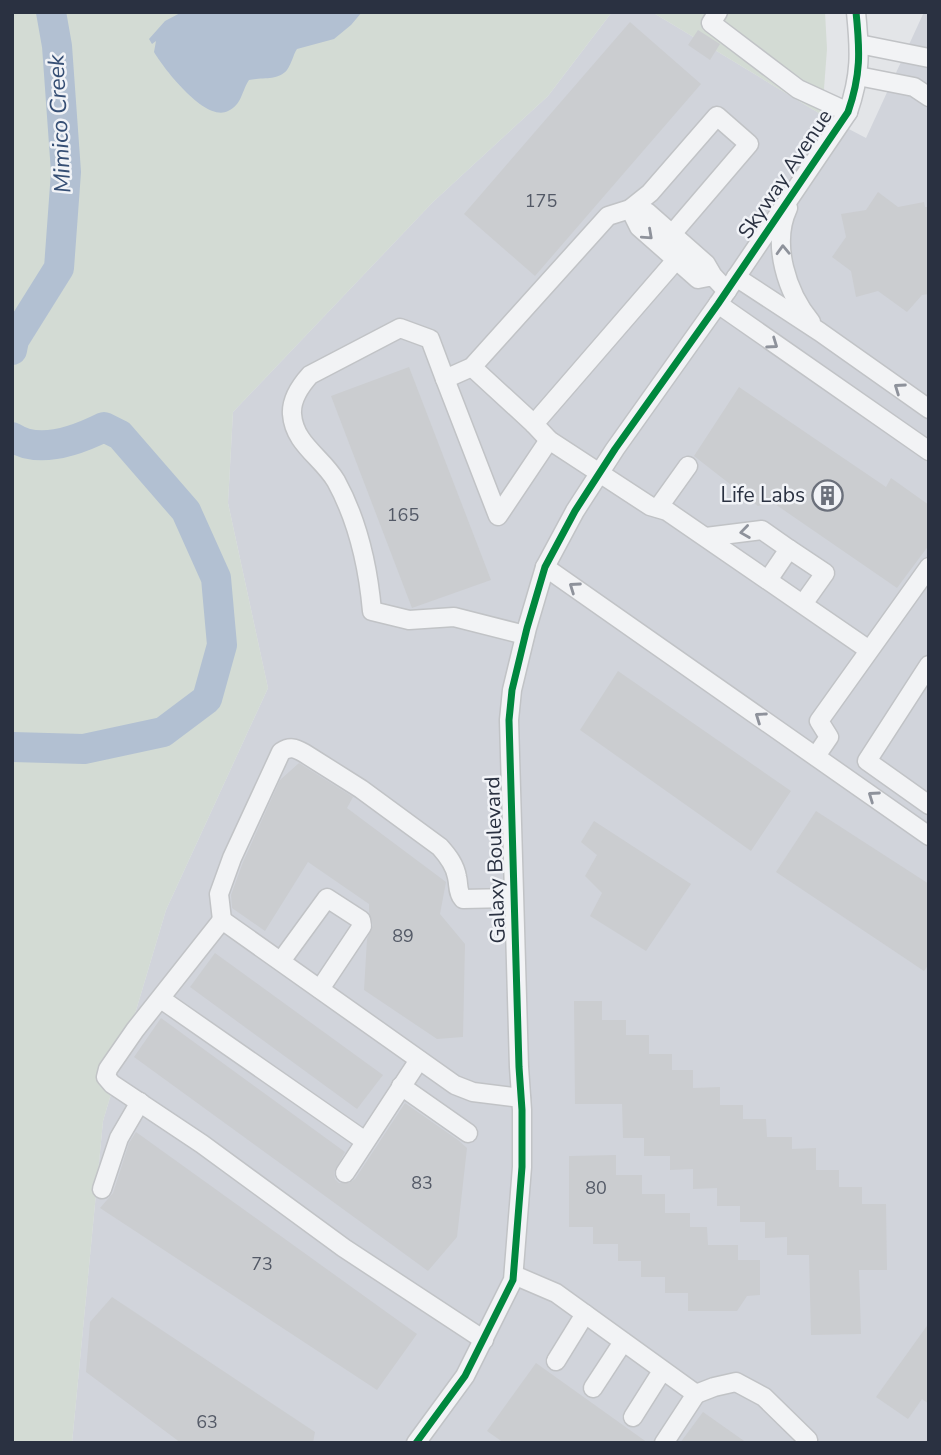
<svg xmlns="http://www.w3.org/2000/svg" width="941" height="1455" font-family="'Nunito Sans',sans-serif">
  <rect width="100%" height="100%" fill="#e3e5e8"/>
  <path fill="#d1d4db" d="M612 12H652L822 115 866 138 924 12H929V1443H72L103 1121 166 910 268 688 228 503 233 412 433 202 548 96Z"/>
  <g fill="#d3dbd4">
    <path d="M12 12H612L548 96 433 202 233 412 228 503 268 688 166 910 103 1121 72 1443H12Z"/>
    <path d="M652 12H825L827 49 822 115Z"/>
  </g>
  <path fill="#b2c0d2" d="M182 12H362L351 25 334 39 297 49C293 55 292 63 287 70 278 81 262 77 249 80 242 90 242 105 228 111 206 123 164 69 154 52L156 41 152 44 149 39 165 21Z"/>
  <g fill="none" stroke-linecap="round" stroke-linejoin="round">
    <g stroke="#b2c0d2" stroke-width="30">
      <path d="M12 350 14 340 59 268 66 172 57 46 51 12"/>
      <path d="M12 437C39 455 78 440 104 427L120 435 186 511 216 578 222 645 207 699 163 732 84 749 12 747"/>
    </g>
  </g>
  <g fill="#cbcdd0">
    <path d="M630 22 701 84 535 276 464 214Z"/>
    <path d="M698 30 720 44 710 60 688 45Z"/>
    <path d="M878 192 898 207 924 202 925 207H929V294L922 295 907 312 878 291 856 297 851 271 832 257 846 237 841 214 866 210Z"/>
    <path d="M409 367 491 580 412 608 331 396Z"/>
    <path d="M739 387 886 487 891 478 929 505V545L897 588 772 502 758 506 694 456Z"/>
    <path d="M618 671 791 791 751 851 580 730Z"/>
    <path d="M299 763 353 797 347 808 446 882 440 914 465 944 463 1037 437 1039 364 990 367 939 373 925 369 912V904L308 862 265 931 232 908 231 895 243 862 280 780Z"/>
    <path d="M816 811 929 884V964L924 971 776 872Z"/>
    <path d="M594 821 691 884 646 951 590 916 602 893 585 876 597 855 581 842Z"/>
    <path d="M215 953 383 1075 357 1109 190 987Z"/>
    <path d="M574 1001H602V1020H626V1035H649V1054H672V1070H693V1088L720 1087V1105H743V1119H766L767 1137H792V1149L816 1148V1170H839V1187H862V1204H886L887 1270H859L861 1334 811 1335 809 1255H787V1237L765 1238V1222H740V1206H717V1188L693 1189V1169L670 1170V1156H644V1138H623L622 1104H575Z"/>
    <path d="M161 1018 345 1152 334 1172 335 1179 339 1183H349L355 1179 405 1103 458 1140 467 1148 457 1237 428 1271 134 1057Z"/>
    <path d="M136 1132 417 1334 377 1390 100 1208 113 1193 129 1143Z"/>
    <path d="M616 1155V1175H642V1194H665V1213H690V1227H707L708 1245H738V1260H760V1295L747 1296 737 1311H688V1293H665V1277H641V1261H618V1244H593V1227H569V1156Z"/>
    <path d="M112 1297 315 1432 313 1443H181L86 1372 90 1322Z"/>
    <path d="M929 1323V1404L922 1399 908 1419 876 1397Z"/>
    <path d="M536 1363 648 1443H504L487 1431Z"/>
    <path d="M703 1412 747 1443H680Z"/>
  </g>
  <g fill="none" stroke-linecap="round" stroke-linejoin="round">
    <defs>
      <g id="minor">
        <path d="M718 12 711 23 798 89 848 112"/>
        <path d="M859 44 929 58"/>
        <path d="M858 76 914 87 929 97"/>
        <path d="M788 208C771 244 787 293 811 322"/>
        <path d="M676 260 534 424 549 440 650 506 667 511 869 650"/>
        <path d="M713 276 698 279 639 227 630 209 647 212 706 264 713 276 727 291"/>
        <path d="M736 277 820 332 929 409"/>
        <path d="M718 304 929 451"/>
        <path d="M472 367 534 424"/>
        <path d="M445 379 498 516 549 440"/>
        <path d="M658 508 688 466"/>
        <path d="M706 537 762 530 789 549 768 580"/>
        <path d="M789 549 825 573 803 604"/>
        <path d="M545 567 929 836"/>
        <path d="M525 635 454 617 409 620 372 611C368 566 358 521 336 481 322 457 294 444 292 414 291 399 301 385 310 375L400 328 430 339 445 379 472 367 608 216 630 209 650 193 717 116 749 144 672 234"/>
        <path d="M929 665 867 761 929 805"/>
        <path d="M816 756 829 737 819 721 929 567"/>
        <path d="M222 920 219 894 232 858 281 752C290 746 295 748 304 753L361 789 440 847C448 856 455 865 457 877 459 885 457 892 463 899L513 898"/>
        <path d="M281 961 327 898 361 920 362 926 320 989"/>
        <path d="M161 999 365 1141"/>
        <path d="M401 1086 468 1133"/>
        <path d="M345 1173 419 1060"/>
        <path d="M102 1189 119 1138 140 1102"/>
        <path d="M514 1275 556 1293 696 1394 664 1443"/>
        <path d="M484 1340 344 1248 202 1144 112 1084 106 1077 108 1069 135 1030 222 920 455 1085 473 1092 521 1098"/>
        <path d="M556 1361 585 1314"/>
        <path d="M593 1388 623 1342"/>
        <path d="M696 1394 714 1387 736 1382 764 1397 808 1440 806 1443"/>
        <path d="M633 1417 662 1371"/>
        <path d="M416 1443 465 1376 513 1280 522 1167V1110L519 1067 509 720 512 690 527 628 545 567 575 511 615 449 718 304 848 112C861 75 860 51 856 12"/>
      </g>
    </defs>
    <use href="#minor" stroke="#c1c3c6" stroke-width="21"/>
    <use href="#minor" stroke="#f2f3f5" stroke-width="18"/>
    <defs>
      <path id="cycleway" d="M416 1443 465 1376 513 1280 522 1167V1110L519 1067 509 720 512 690 527 628 545 567 575 511 615 449 718 304 848 112C861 75 860 51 856 12"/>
    </defs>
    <use href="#cycleway" stroke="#f1f3f7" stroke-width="11"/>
    <use href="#cycleway" stroke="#00873e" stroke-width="7"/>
  </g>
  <defs><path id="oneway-chevron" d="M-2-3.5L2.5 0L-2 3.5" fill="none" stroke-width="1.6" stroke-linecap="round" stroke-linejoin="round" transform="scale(1.75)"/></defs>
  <g stroke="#8e929b">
    <use href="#oneway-chevron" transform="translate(648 235) rotate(42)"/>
    <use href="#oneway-chevron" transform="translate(783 250) rotate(-92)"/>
    <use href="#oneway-chevron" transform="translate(773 344) rotate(35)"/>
    <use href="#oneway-chevron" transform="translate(899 388) rotate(-145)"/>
    <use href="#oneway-chevron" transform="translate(745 532) rotate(172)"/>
    <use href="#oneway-chevron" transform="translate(574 587) rotate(-145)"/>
    <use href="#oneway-chevron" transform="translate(760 717) rotate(-145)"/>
    <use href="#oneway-chevron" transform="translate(873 796) rotate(-145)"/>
  </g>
  <defs>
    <symbol id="building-ring" viewBox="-11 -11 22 22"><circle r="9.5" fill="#f1f3f7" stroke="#6b707b" stroke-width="1.5"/><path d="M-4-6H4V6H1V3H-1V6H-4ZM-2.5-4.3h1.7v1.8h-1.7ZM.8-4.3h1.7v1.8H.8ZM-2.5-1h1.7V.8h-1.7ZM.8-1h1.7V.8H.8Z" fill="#6b707b"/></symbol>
  </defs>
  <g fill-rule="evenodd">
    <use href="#building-ring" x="810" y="478" width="35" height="35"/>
  </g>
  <g text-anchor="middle" stroke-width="5" stroke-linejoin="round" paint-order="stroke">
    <g font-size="18" fill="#535966">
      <text x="541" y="207">175</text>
      <text x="403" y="521">165</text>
      <text x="403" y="942">89</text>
      <text x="422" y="1189">83</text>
      <text x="596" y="1194">80</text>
      <text x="262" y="1270">73</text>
      <text x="207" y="1428">63</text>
    </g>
    <g font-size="21" fill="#2a3141" stroke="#f1f3f7">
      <text transform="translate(785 174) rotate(-56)" y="7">Skyway Avenue</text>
      <text transform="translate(495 860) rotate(-92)" y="7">Galaxy Boulevard</text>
    </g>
    <g font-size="21" fill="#2a3141" stroke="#f1f3f7" text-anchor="end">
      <text x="805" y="502">Life Labs</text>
    </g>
    <g font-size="23" font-style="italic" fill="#354e74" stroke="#f1f3f7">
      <text transform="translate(59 124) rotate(-93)" y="8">Mimico Creek</text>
    </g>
  </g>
  <rect width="941" height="1455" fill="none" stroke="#2a3141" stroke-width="28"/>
</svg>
